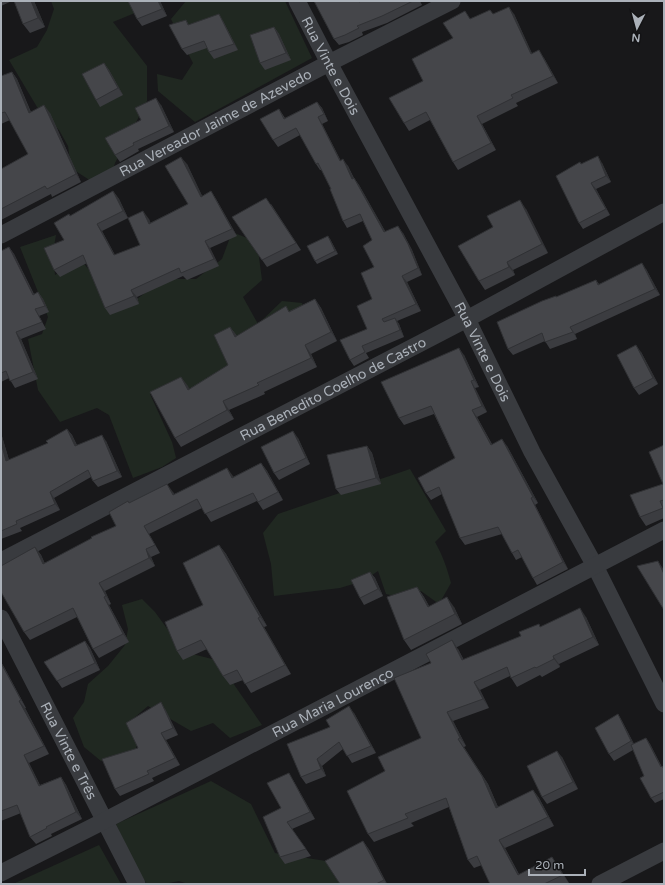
<svg xmlns="http://www.w3.org/2000/svg" width="665" height="885" font-family="'Varela Round',sans-serif">
  <rect width="100%" height="100%" fill="#18181a"/>
  <g fill="#202821">
    <path d="M51 1H164L113 22 147 66V101L115 163 113 170 91 181 71 168 68 146 59 130 40 112 9 60 37 47 47 30 54 9Z"/>
    <path d="M186 1H285L312 58 195 122 158 91 157 74 182 80 193 63 171 19Z"/>
    <path d="M232 232 257 242 262 280 243 297 258 324 282 301 302 303 308 323 232 373 194 388 150 394 172 442 176 458 162 467 133 478 109 415 97 408 60 422 38 390 28 339 42 334 48 317 20 247 56 235 53 252 55 275 80 259 96 278 137 299 163 279H196L222 259Z"/>
    <path d="M410 469 446 531 435 542C443 556 447 568 451 583L439 604 421 591 404 598 386 594 378 571 363 581 340 588 274 596 271 564 263 533 278 514Z"/>
    <path d="M142 599 155 612 184 652 220 661 235 686 262 725 230 738 213 723 191 731 148 706 134 718 138 739 135 753 101 761 84 747 73 718 84 702 88 684 108 666 125 645 128 629 122 605Z"/>
    <path d="M211 781 251 804 275 853 326 861 348 884H188L179 881 164 884H147L134 866 116 824Z"/>
    <path d="M99 845 121 884H13Z"/>
  </g>
  <g fill="none" stroke-linecap="round" stroke-linejoin="round">
    <g stroke="#393b3f" stroke-width="17">
      <path id="s1" d="M297 1 329 63 467 319 532 452 595 566 664 704"/>
      <path id="s2" d="M1 235 329 63 452 1"/>
      <path id="s3" d="M1 561 467 319 664 212"/>
      <path id="s4" d="M1 618 137 884"/>
      <path id="s5" d="M1 873 104 821 664 530"/>
      <path d="M600 884 664 851"/>
    </g>
  </g>
  <g fill="#3b3c40" fill-rule="evenodd">
    <path d="M1 1H12L1 6Z"/>
    <path d="M14 1H34L45 27 30 33 23 24Z"/>
    <path d="M160 1 167 16 142 26 137 19Z"/>
    <path d="M314 1H420L422 5 387 23 362 32 363 35 349 42 339 45 334 39Z"/>
    <path d="M493 14H514L532 54 544 58 558 83 516 103 518 106 482 124 496 150 458 170 453 162 430 120 409 131 404 123 453 38 471 18Z"/>
    <path d="M186 20 189 25 223 21 238 50 214 59 209 52 207 48 187 55 182 49Z"/>
    <path d="M274 27 279 34 291 60 265 70 260 63Z"/>
    <path d="M104 63 109 70 123 95 100 107 96 100Z"/>
    <path d="M12 72 17 79 31 112 50 113 81 182 52 197 51 194 1 220V169L28 154 10 120 1 124V76Z"/>
    <path d="M317 102 322 108 328 121 322 124 341 161 348 166 354 178 359 185 385 231 403 233 412 250 422 275 407 282 421 311 397 321 399 324 404 337 366 353 369 358 354 366 350 360 367 329 372 299 374 267 372 240 363 221 347 228 343 221 331 189 322 170H320L316 164 300 135 278 147 273 140 279 109 285 118Z"/>
    <path d="M161 105 174 132 138 149 139 151 120 162 115 155 141 120Z"/>
    <path d="M602 163 611 182 596 189 610 215 583 229 579 223 581 164Z"/>
    <path d="M187 164 202 196 211 191 216 199 237 236 210 248 219 266 187 280 183 276 137 297 139 304 110 315 105 308 87 263 60 277 54 270 64 240 69 214 70 216 113 191 119 199 128 218 149 219 150 223 188 204ZM128 218 140 245 115 255 102 231Z"/>
    <path d="M271 204 301 250 267 267 232 217Z"/>
    <path d="M526 209 548 253 513 270 515 275 485 290 479 281Z"/>
    <path d="M330 239 338 254 317 264 315 261Z"/>
    <path d="M9 247 14 254 34 294 38 292 43 299 49 312 39 316 46 329 21 339 38 379 15 388 9 378 1 382V251Z"/>
    <path d="M646 269 660 295 575 334 577 339 550 349 545 341 513 355 508 349 556 297 596 280 599 284Z"/>
    <path d="M315 299 321 308 337 341 311 354 317 367 264 392 265 394 229 410 234 419 181 447 175 438 181 377 189 389 228 365 230 327 237 336Z"/>
    <path d="M641 352 658 384 639 395 634 388Z"/>
    <path d="M464 355 479 387 475 388 487 412 477 417 492 444 507 446 538 503 535 505 568 569 537 585 533 578 522 557 516 560 512 553 502 534 465 545 460 538 442 494 431 500 426 493 455 458 434 414 404 425 399 418Z"/>
    <path d="M67 429 72 435 77 445 106 441 122 477 98 487 93 481 91 477 54 498 60 510 20 528 22 531 1 539V433L9 460 48 443Z"/>
    <path d="M298 438 310 464 279 480 274 473Z"/>
    <path d="M664 445V518L646 526 640 517 663 484Z"/>
    <path d="M367 446 372 453 381 484 341 495 336 489Z"/>
    <path d="M261 463 267 471 283 500 263 510 257 501 211 522 202 508 149 534 160 553 151 557 155 566 105 591 111 604 109 605 129 642 99 658 93 649 77 617 30 640 24 632 35 547 41 555 45 564 116 526 129 503 173 492 174 494 233 477Z"/>
    <path d="M219 545 226 554 267 626 264 627 291 674 251 693 243 680 230 685 223 676 207 649 183 660 177 651 203 605Z"/>
    <path d="M370 572 375 578 383 596 364 605 360 598Z"/>
    <path d="M417 587 424 597 429 606 454 607 462 624 411 650 404 640Z"/>
    <path d="M586 617 599 645 559 664 560 667 542 677 540 675 517 687 510 676 480 690 489 708 453 721 466 746 464 747 488 784 498 807 533 790 539 798 554 826 505 848 519 874 558 866 569 883 567 884H490L482 865 474 868 468 860 449 807 411 823 414 826 374 842 368 834 385 771 421 738 431 663 458 649 464 660 521 636 539 624 540 627Z"/>
    <path d="M85 641 90 648 100 670 62 688 44 662Z"/>
    <path d="M1 662 4 667 26 708H25L49 754 29 763 40 785 61 777 66 785 82 819 51 834 52 836 36 844 30 837 21 813 1 821Z"/>
    <path d="M165 709 178 735 166 740 180 765 152 778 154 781 120 796 115 789 138 748Z"/>
    <path d="M354 713 376 753 352 763 343 749 322 766 326 776 306 784 301 777 330 727Z"/>
    <path d="M618 714 622 721 634 744 646 738 650 744 662 767V766L664 769V799L655 803 651 798 644 776 633 750 614 761 609 754Z"/>
    <path d="M562 757 578 789 547 804 542 797Z"/>
    <path d="M293 780 315 819 292 829 311 856 285 864 280 857 281 808Z"/>
    <path d="M363 841 370 851 387 884H340Z"/>
  </g>
  <g fill="#303134">
    <path d="M31 1H34L45 27 38 18Z"/>
    <path d="M158 1H160L167 16 162 9Z"/>
    <path d="M509 7 514 14 536 62 531 54Z"/>
    <path d="M219 14 223 21 238 50 234 44Z"/>
    <path d="M274 27 279 34 291 60 286 53Z"/>
    <path d="M539 50 544 58 558 83 553 76Z"/>
    <path d="M104 63 109 70 123 95 118 88Z"/>
    <path d="M12 72 17 79 34 121 29 113Z"/>
    <path d="M156 98 161 105 174 132 169 126Z"/>
    <path d="M317 102 322 108 328 121 324 114Z"/>
    <path d="M44 105 50 113 81 182 76 174Z"/>
    <path d="M477 116 482 124 496 150 491 143Z"/>
    <path d="M318 117 322 124 344 168 340 161Z"/>
    <path d="M598 156 602 163 611 182 606 176Z"/>
    <path d="M181 157 187 164 206 204 201 197Z"/>
    <path d="M343 159 348 166 357 186 352 179Z"/>
    <path d="M354 178 359 185 389 238 384 232Z"/>
    <path d="M591 183 596 189 610 215 606 209Z"/>
    <path d="M113 191 119 199 128 218 123 211Z"/>
    <path d="M211 191 216 199 237 236 232 229Z"/>
    <path d="M520 200 526 209 548 253 542 244Z"/>
    <path d="M143 211 149 219 154 231 149 224Z"/>
    <path d="M97 224 102 231 119 263 114 255Z"/>
    <path d="M398 226 403 233 412 250 422 275 418 268Z"/>
    <path d="M328 236 330 239 338 254 335 251Z"/>
    <path d="M205 241 210 248 219 266 214 259Z"/>
    <path d="M9 247 14 254 37 302 33 295Z"/>
    <path d="M507 262 513 270 515 275 509 267Z"/>
    <path d="M642 263 646 269 660 295 655 289Z"/>
    <path d="M402 276 407 282 421 311 416 304Z"/>
    <path d="M131 290 137 297 139 304 134 296Z"/>
    <path d="M38 292 43 299 49 312 45 306Z"/>
    <path d="M315 299 321 308 337 341 331 332Z"/>
    <path d="M395 318 399 324 404 337 400 330Z"/>
    <path d="M230 327 237 336 235 337Z"/>
    <path d="M570 327 575 334 577 339 573 332Z"/>
    <path d="M16 332 21 339 38 379 33 372Z"/>
    <path d="M305 345 311 354 317 367 311 358Z"/>
    <path d="M636 345 641 352 658 384 653 378Z"/>
    <path d="M459 348 464 355 479 387 474 380Z"/>
    <path d="M181 377 188 386 194 399 188 390Z"/>
    <path d="M471 381 475 388 487 412 482 406Z"/>
    <path d="M223 401 229 410 234 419 227 410Z"/>
    <path d="M472 410 477 417 495 451 491 445Z"/>
    <path d="M67 429 72 435 80 452 75 446Z"/>
    <path d="M293 431 298 438 310 464 306 458Z"/>
    <path d="M1 433 11 467 6 461 1 442Z"/>
    <path d="M102 435 106 441 122 477 117 471Z"/>
    <path d="M502 439 507 446 538 503 533 497Z"/>
    <path d="M367 446 372 453 381 484 376 478Z"/>
    <path d="M261 463 267 471 283 500 278 492Z"/>
    <path d="M227 468 233 476 238 486 232 478Z"/>
    <path d="M167 484 173 492 179 503 173 495Z"/>
    <path d="M50 492 54 498 60 510 55 504Z"/>
    <path d="M531 498 535 505 568 569 563 562Z"/>
    <path d="M219 545 226 554 267 626 260 617Z"/>
    <path d="M35 547 41 555 49 572 43 564Z"/>
    <path d="M146 549 151 557 155 566 149 558Z"/>
    <path d="M658 561 664 570V574Z"/>
    <path d="M370 572 375 578 383 596 378 589Z"/>
    <path d="M99 583 105 591 111 604 106 596Z"/>
    <path d="M417 587 424 597 435 617 428 607Z"/>
    <path d="M104 597 109 605 129 642 123 634Z"/>
    <path d="M447 597 454 607 462 624 455 614Z"/>
    <path d="M580 608 586 617 599 645 593 637Z"/>
    <path d="M258 618 264 627 291 674 285 665Z"/>
    <path d="M452 640 458 649 468 669 462 660Z"/>
    <path d="M85 641 90 648 100 670 95 663Z"/>
    <path d="M553 656 559 664 560 667 554 659Z"/>
    <path d="M1 662 4 667 26 708 21 700Z"/>
    <path d="M474 682 480 690 489 708 483 699Z"/>
    <path d="M19 701 25 708 49 754 44 746Z"/>
    <path d="M161 702 165 709 178 735 173 728Z"/>
    <path d="M349 706 354 713 376 753 371 746Z"/>
    <path d="M447 712 453 721 466 746 460 738Z"/>
    <path d="M618 714 622 721 636 748 631 741Z"/>
    <path d="M161 733 166 740 180 765 175 758Z"/>
    <path d="M646 738 650 744 664 772 661 767Z"/>
    <path d="M458 739 488 784 502 816 496 808Z"/>
    <path d="M557 751 562 757 578 789 573 782Z"/>
    <path d="M24 755 29 763 44 794 39 786Z"/>
    <path d="M317 759 322 766 326 776 321 769Z"/>
    <path d="M289 773 293 780 315 819 310 812Z"/>
    <path d="M61 777 66 785 82 819 76 812Z"/>
    <path d="M533 790 539 798 554 826 548 817Z"/>
    <path d="M499 840 505 848 523 883 518 875Z"/>
    <path d="M363 841 370 851 387 884H386L384 880Z"/>
    <path d="M552 857 558 866 569 883 563 875Z"/>
  </g>
  <g fill="#45464a" stroke="#303134">
    <path d="M14 1H31L38 18 23 24Z"/>
    <path d="M128 1H158L162 9 137 19Z"/>
    <path d="M314 1H359V2L361 1H413L382 16 357 26 359 28 345 35 334 39Z"/>
    <path d="M509 7 531 54 539 50 553 76 511 95 513 98 477 116 491 143 453 162 426 112 404 123 389 98 423 81 412 59 453 38 443 23 465 11 470 19 490 10 493 14Z"/>
    <path d="M219 14 234 44 209 52 204 41 182 49 169 25 186 20 188 25Z"/>
    <path d="M274 27 286 53 260 63 250 35Z"/>
    <path d="M104 63 118 88 96 100 82 74Z"/>
    <path d="M12 72 29 113 44 105 76 174 47 189 45 186 1 209V169L28 154 5 112 1 113V76Z"/>
    <path d="M156 98 169 126 133 143 134 145 115 155 105 138 141 120 135 108Z"/>
    <path d="M317 102 324 114 318 117 340 161 343 159 352 179 354 178 384 232 398 226 408 244 418 268 402 276 416 304 382 319 384 322 395 318 400 330 362 346 365 352 350 360 340 340 367 329 357 306 372 299 361 273 374 267 363 246 372 240 360 214 343 221 330 189H331L318 163 316 164 296 128 273 140 260 119 279 109 284 119Z"/>
    <path d="M598 156 606 176 591 183 606 209 579 223 556 176 580 162 581 164Z"/>
    <path d="M181 157 201 197 211 191 232 229 205 241 214 259 181 273 179 268 131 290 134 296 105 308 83 255 54 270 44 248 64 240 54 223 69 214 70 216 113 191 123 211 97 224 114 255 140 245 128 218 143 211 149 224 188 204 165 166Z"/>
    <path d="M266 198 296 243 262 260 232 217Z"/>
    <path d="M520 200 542 244 507 262 509 267 479 281 458 246 493 227 487 216Z"/>
    <path d="M328 236 335 251 315 261 307 246Z"/>
    <path d="M9 247 33 295 38 292 45 306 35 309 42 322 16 332 33 372 10 381 6 371 1 373V251Z"/>
    <path d="M642 263 655 289 570 327 573 332 545 342 542 333 508 349 497 322 542 301 556 296V297L596 280 598 285Z"/>
    <path d="M315 299 331 332 305 345 311 358 257 383 259 385 223 401 227 410 175 438 150 392 181 377 188 390 228 365 214 335 230 327 235 337 286 306 289 312Z"/>
    <path d="M636 345 653 378 634 388 617 355Z"/>
    <path d="M459 348 474 380 471 381 482 406 472 410 491 445 502 439 533 497 531 498 563 562 533 578 518 550 512 553 498 527 460 538 439 487 426 493 418 478 455 458 431 406 399 418 381 382Z"/>
    <path d="M67 429 75 446 102 435 117 471 93 481 88 470 50 492 55 504 16 521 17 524 1 531V442L6 461 48 443 46 441Z"/>
    <path d="M293 431 306 458 274 473 261 447Z"/>
    <path d="M664 445V500L660 501 663 508 640 517 630 495 663 484 649 452Z"/>
    <path d="M367 446 376 478 336 489 327 455Z"/>
    <path d="M261 463 278 492 258 502 253 493 205 514 197 499 144 526 155 545 146 549 149 558 99 583 106 596 104 597 123 634 93 649 73 608 24 632 1 592V566L35 547 43 564 92 538 91 537 116 526 109 512 128 501 129 503 167 484 173 495 227 468 232 478Z"/>
    <path d="M219 545 260 617 258 618 285 665 245 684 237 670 223 676 201 640 177 651 165 622 203 605 183 563Z"/>
    <path d="M658 561 664 574V610L637 566Z"/>
    <path d="M370 572 378 589 360 598 351 580Z"/>
    <path d="M417 587 428 607 447 597 455 614 404 640 387 597Z"/>
    <path d="M580 608 593 637 553 656 554 659 536 668 535 667 511 678 507 667 474 682 483 699 447 712 460 738 458 739 482 776 496 808 533 790 548 817 499 840 518 875 552 857 563 875 544 884H490L477 856 468 860 446 798 405 814 408 818 368 834 347 791 385 771 378 757 421 738 394 678 431 663 426 654 452 640 462 660 521 636 519 632 539 624 540 627Z"/>
    <path d="M85 641 95 663 57 681 44 662Z"/>
    <path d="M1 663 21 700 19 701 44 746 24 755 39 786 61 777 76 812 46 827 47 828 30 837 17 805 1 811Z"/>
    <path d="M161 702 173 728 161 733 175 758 147 771 149 774 115 789 102 759 138 748 126 723Z"/>
    <path d="M349 706 371 746 347 756 339 742 317 759 321 769 301 777 287 744 330 727 326 720Z"/>
    <path d="M618 714 631 741 609 754 595 728Z"/>
    <path d="M646 738 661 767 662 766 664 769V792L651 798 640 778 644 776 631 745Z"/>
    <path d="M557 751 573 782 542 797 527 766Z"/>
    <path d="M289 773 310 812 287 822 306 849 280 857 263 817 281 808 267 783Z"/>
    <path d="M363 841 384 880 376 884H340L325 861Z"/>
  </g>
  <g text-anchor="middle" stroke-width="4" stroke-linejoin="round" paint-order="stroke">
    <g font-size="14" fill="#abb1b9" stroke="#131315">
      <text dy="5" stroke="none"><textPath href="#s1" startOffset="73">Rua Vinte e Dois</textPath></text>
      <text dy="5" stroke="none"><textPath href="#s2" startOffset="242">Rua Vereador Jaime de Azevedo</textPath></text>
      <text dy="5" stroke="none"><textPath href="#s1" startOffset="397">Rua Vinte e Dois</textPath></text>
      <text dy="5" stroke="none"><textPath href="#s3" startOffset="374">Rua Benedito Coelho de Castro</textPath></text>
      <text dy="5" stroke="none"><textPath href="#s5" startOffset="373">Rua Maria Lourenço</textPath></text>
      <text dy="5" stroke="none"><textPath href="#s4" startOffset="149">Rua Vinte e Três</textPath></text>
    </g>
  </g>
  <rect width="665" height="885" fill="none" stroke="#abb1b9" stroke-width="4"/>
  <g transform="translate(637 28) rotate(186)" stroke="#131315" stroke-width="3" paint-order="stroke">
  <path d="M0-3L7 15L0 10L-7 15Z" fill="#abb1b9"/>
  <text y="-6" font-size="11" font-weight="bold" text-anchor="middle" fill="#abb1b9">N</text>
  </g>
  <path d="M529 869v6h56v-6" fill="none" stroke="#abb1b9" stroke-width="2"/>
  <text x="535" y="869" font-size="12" fill="#abb1b9" stroke="#131315" stroke-width="3" paint-order="stroke">20 m</text>
</svg>
